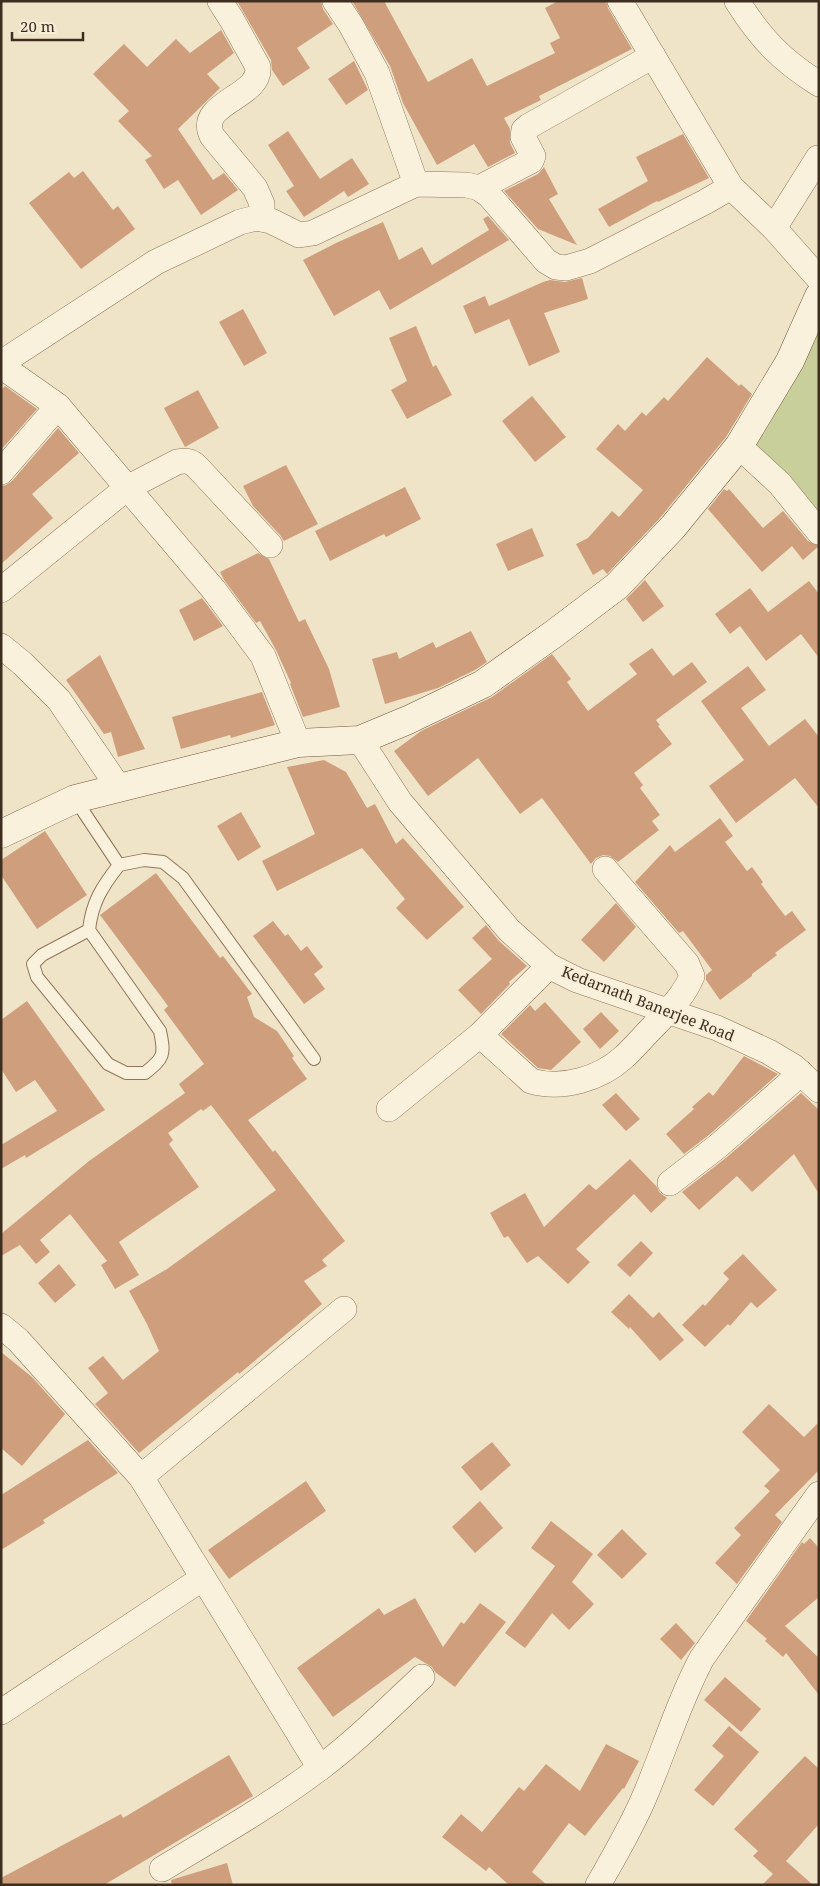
<svg xmlns="http://www.w3.org/2000/svg" width="820" height="1886" font-family="'Noto Serif',serif">
  <rect width="100%" height="100%" fill="#f0e4c8"/>
  <path fill="#c9cf9b" d="M819 310V511L746 446Z"/>
  <g fill="#cf9f7d">
    <path d="M237 1H321L323 9 333 24 297 48 310 68 283 86 272 70 271 60Z"/>
    <path d="M352 1H384L428 82 472 58 487 86 555 53 550 43 560 38 545 8 558 1H606L608 8 632 49 539 96 541 100 504 118 510 129V143L515 153 488 167 474 144 437 165 403 103 390 66Z"/>
    <path d="M221 30 234 53 207 74 220 88 178 129 213 180 224 173 238 190 201 215 178 180 164 189 145 160 152 156 118 121 129 111 93 74 124 44 147 67 176 39 190 53Z"/>
    <path d="M354 61 368 90 346 105 328 79Z"/>
    <path d="M288 131 320 179 352 158 369 184 348 197 344 191 304 217 286 191 294 186 268 145Z"/>
    <path d="M683 134 709 178 658 202 657 201 609 227 598 209 648 181 636 157Z"/>
    <path d="M544 167 558 194 549 199 577 245 538 229 504 191 538 174Z"/>
    <path d="M83 171 113 210 118 206 135 229 81 269 29 203 69 172 74 178Z"/>
    <path d="M488 216 509 240 390 310 379 290 334 316 303 260 336 243 383 222 399 260 422 247 432 265 489 230 483 219Z"/>
    <path d="M582 278 588 299 544 313 560 352 529 366 509 319 475 334 463 306 485 296 489 306 543 282 550 280 565 282Z"/>
    <path d="M243 309 267 353 244 366 219 322Z"/>
    <path d="M416 326 433 367 436 365 452 395 407 419 391 390 407 381 389 338Z"/>
    <path d="M707 357 739 386 741 384 752 394 726 437 660 518 607 574 603 569 593 575 576 544 588 538 612 511 619 517 643 490 596 449 618 424 625 431 642 412 646 416 664 397 668 401Z"/>
    <path d="M5 386 37 409 1 450V390Z"/>
    <path d="M198 390 219 428 185 447 164 408Z"/>
    <path d="M532 396 566 437 535 462 502 421Z"/>
    <path d="M58 428 79 453 32 494 53 518 1 564V486L6 485 12 481Z"/>
    <path d="M286 465 318 524 284 541 280 535 253 506 243 486Z"/>
    <path d="M405 487 421 519 386 537 384 534 330 561 315 531Z"/>
    <path d="M724 489 727 491 729 489 763 528 783 511 808 541 819 546 803 560 792 546 762 572 708 509Z"/>
    <path d="M532 528 544 556 508 571 496 544Z"/>
    <path d="M258 553 269 559 299 622 305 619 329 669 340 707 303 717 290 684 291 683 276 650 260 621 256 623 224 580 220 572Z"/>
    <path d="M645 580 664 606 643 622 626 599Z"/>
    <path d="M809 581 819 594V658L801 634 766 661 740 626 730 634 715 614 750 588 768 612Z"/>
    <path d="M202 598 223 626 194 641 179 610Z"/>
    <path d="M471 631 487 662 475 670 438 688 385 704 372 659 397 652 399 659 433 642 436 648Z"/>
    <path d="M652 648 673 676 692 662 707 682 656 720 660 725 658 726 672 744 634 773 643 785 640 788 660 815 652 821 659 830 618 862 610 856 603 855 596 858 591 864 542 798 520 814 478 758 428 796 394 751 421 731 492 697 552 654 571 679 567 682 588 711 637 674 629 664Z"/>
    <path d="M100 655 145 749 118 757 111 732 104 734 66 680Z"/>
    <path d="M748 666 766 690 741 708 769 746 805 719 819 737V808L795 778 736 823 709 786 744 760 701 701Z"/>
    <path d="M262 692 275 725 231 738 230 735 181 749 172 717Z"/>
    <path d="M324 760 346 772 367 808 375 804 396 844 403 838 464 907 427 940 396 908 405 899 362 848 277 891 262 861 315 834 287 767Z"/>
    <path d="M241 812 261 847 238 861 217 826Z"/>
    <path d="M720 818 733 836 725 842 747 871 752 867 763 882 761 884 785 916 792 911 806 930 775 953 777 955 752 974V976L720 1000 706 980V975L712 970 683 931 679 933 635 882 670 845 675 852Z"/>
    <path d="M45 831 87 895 37 929 1 875V860Z"/>
    <path d="M156 873 220 958 223 956 252 994 247 997 254 1017 277 1031 294 1056 292 1058 307 1079 248 1120 273 1152 275 1150 345 1241 322 1260 327 1266 304 1281 322 1304 239 1374 238 1372 139 1453 95 1404 108 1393 88 1368 103 1356 123 1380 159 1351 147 1324 129 1291 167 1269 276 1190 211 1105 203 1111 201 1109 168 1133 173 1140 169 1144 199 1187 119 1242 139 1275 115 1289 101 1265 107 1261 70 1214 40 1240 50 1252 36 1264 20 1245 1 1256V1234L89 1161 185 1093 179 1084 204 1064 164 1010 168 1006 100 915Z"/>
    <path d="M616 903 636 927 604 962 581 940Z"/>
    <path d="M273 921 285 936 288 934 301 951 307 946 323 967 314 974 325 989 304 1004 253 936Z"/>
    <path d="M486 925 499 941 527 966 509 982 510 984 481 1014 458 990 492 959 472 938Z"/>
    <path d="M27 1001 105 1110 26 1158 25 1155 1 1169V1145L57 1111 35 1080 16 1092 1 1069V1020Z"/>
    <path d="M545 1002 581 1042 551 1070 538 1068 501 1034 530 1005 535 1011Z"/>
    <path d="M601 1012 619 1031 600 1049 583 1029Z"/>
    <path d="M744 1056 778 1074 709 1135 684 1154 666 1134 694 1109 692 1107 709 1092 713 1096Z"/>
    <path d="M616 1093 640 1119 626 1131 602 1105Z"/>
    <path d="M801 1093 819 1110V1194L794 1154 752 1192 737 1176 699 1210 682 1192 727 1157Z"/>
    <path d="M630 1159 657 1187 659 1192 667 1198 651 1213 634 1194 576 1249 590 1262 568 1284 538 1256 527 1263 508 1236 504 1238 490 1213 525 1193 544 1227 589 1184 596 1190Z"/>
    <path d="M641 1241 653 1253 630 1277 617 1265Z"/>
    <path d="M743 1254 777 1290 757 1308 751 1302 730 1326 728 1324 705 1347 682 1325 703 1304 705 1306 729 1279 723 1273Z"/>
    <path d="M59 1264 76 1285 55 1303 38 1283Z"/>
    <path d="M629 1294 653 1318 659 1312 684 1340 660 1361 630 1327 629 1329 611 1312Z"/>
    <path d="M1 1352 32 1377 65 1414 22 1466 1 1448Z"/>
    <path d="M769 1404 804 1437 819 1422V1470L775 1515 782 1522 737 1584 715 1563 741 1535 734 1528 770 1491 764 1486 780 1470 742 1432Z"/>
    <path d="M88 1440 118 1473 43 1520 45 1523 1 1550V1495Z"/>
    <path d="M492 1442 511 1465 481 1491 461 1467Z"/>
    <path d="M306 1481 326 1511 229 1579 208 1550Z"/>
    <path d="M480 1501 503 1528 475 1553 452 1527Z"/>
    <path d="M551 1521 593 1554 572 1582 594 1604 569 1630 552 1613 525 1648 505 1633 555 1566 531 1548Z"/>
    <path d="M622 1529 647 1554 622 1579 597 1555Z"/>
    <path d="M810 1538 819 1548V1597L785 1626 819 1658V1695L786 1653 783 1657 765 1641 767 1639 746 1621 802 1542 804 1544Z"/>
    <path d="M415 1598 443 1647 461 1622 464 1624 480 1603 506 1622 455 1687 435 1672 432 1667 415 1657 333 1717 297 1668 379 1608 384 1615Z"/>
    <path d="M676 1623 695 1643 681 1660 660 1639Z"/>
    <path d="M725 1677 761 1709 741 1732 704 1700Z"/>
    <path d="M729 1726 759 1752 713 1806 694 1790 724 1756 712 1746Z"/>
    <path d="M606 1744 639 1761 624 1789 623 1788 585 1836 569 1823 532 1872 547 1885H509L489 1867 486 1871 442 1837 461 1814 482 1832 519 1787 524 1791 546 1764 580 1791Z"/>
    <path d="M229 1755 253 1796 104 1885H1V1878L121 1814 123 1818Z"/>
    <path d="M805 1756 819 1769V1824L786 1861 813 1885H762L773 1874 753 1856 758 1851 734 1829Z"/>
    <path d="M227 1863 233 1885H172L171 1880 174 1879Z"/>
  </g>
  <g fill="none" stroke-linecap="round" stroke-linejoin="round">
    <defs>
      <g id="lane">
        <path d="M75 799 119 865 144 860 163 862 183 878 314 1059"/>
        <path d="M89 930 42 955 33 964 37 977 108 1064 126 1073H145C164 1058 165 1055 160 1031L89 930C92 902 102 887 119 865"/>
      </g>
      <g id="street">
        <path d="M220 1 232 20 258 67C261 98 196 102 212 136L255 188 262 204V219"/>
        <path d="M335 1 351 25 377 73 416 184"/>
        <path d="M620 1 731 187"/>
        <path d="M737 1C761 39 781 60 819 84"/>
        <path d="M479 188 531 161 533 156 523 137 524 130 529 126 653 56"/>
        <path d="M774 228 818 158"/>
        <path d="M1 363 156 262 240 222 256 218 271 221 299 235 313 233 416 184 467 185 479 188 489 195 546 261 556 267 566 268 590 261 705 202 731 187 774 228 819 279"/>
        <path d="M1 366 58 406 214 590 263 656 298 743"/>
        <path d="M739 446 780 484 819 532"/>
        <path d="M1 472 58 406"/>
        <path d="M1 590 127 488 177 462C187 460 192 461 199 469L270 545"/>
        <path d="M1 646 23 664 59 700 119 788"/>
        <path d="M360 740 400 802 509 930 549 966 577 980 717 1028 769 1052 794 1067 819 1090"/>
        <path d="M480 1035 549 966"/>
        <path d="M389 1109 480 1035 531 1081C562 1090 600 1079 624 1057 634 1048 643 1037 653 1027 668 1011 684 996 692 976L687 964 605 869"/>
        <path d="M670 1183 718 1146 801 1073"/>
        <path d="M1 1326 18 1340 141 1477 320 1768"/>
        <path d="M141 1477 344 1309"/>
        <path d="M1 1712 203 1578"/>
        <path d="M162 1869C215 1837 270 1806 320 1768 356 1741 389 1708 422 1677"/>
        <path d="M598 1885C615 1855 633 1825 646 1793 665 1748 679 1701 702 1658L819 1494"/>
      </g>
      <path id="secondary" d="M1 834 75 799 298 743 360 740 408 720 483 684 555 633 617 586 673 527 739 446 790 361 819 296"/>
    </defs>
    <use href="#lane" stroke="#8d765c" stroke-width="14"/>
    <use href="#street" stroke="#8d765c" stroke-width="26"/>
    <use href="#secondary" stroke="#6f573f" stroke-width="29"/>
    <use href="#lane" stroke="#faf1dc" stroke-width="12"/>
    <use href="#street" stroke="#faf1dc" stroke-width="25"/>
    <use href="#secondary" stroke="#faf1dc" stroke-width="28"/>
  </g>
  <g text-anchor="middle" stroke-width="4" stroke-linejoin="round" paint-order="stroke">
    <g font-size="15" fill="#3d2e20" stroke="#f7eed8">
      <text transform="translate(648 1004) rotate(21)" y="5">Kedarnath Banerjee Road</text>
    </g>
  </g>
  <rect width="820" height="1886" fill="none" stroke="#3d2e20" stroke-width="5"/>
  <path d="M12 32v8h71v-8" fill="none" stroke="#3d2e20" stroke-width="2.5"/>
  <text x="20" y="32" font-size="15" fill="#3d2e20" stroke="#f7eed8" stroke-width="4" paint-order="stroke">20 m</text>
</svg>
